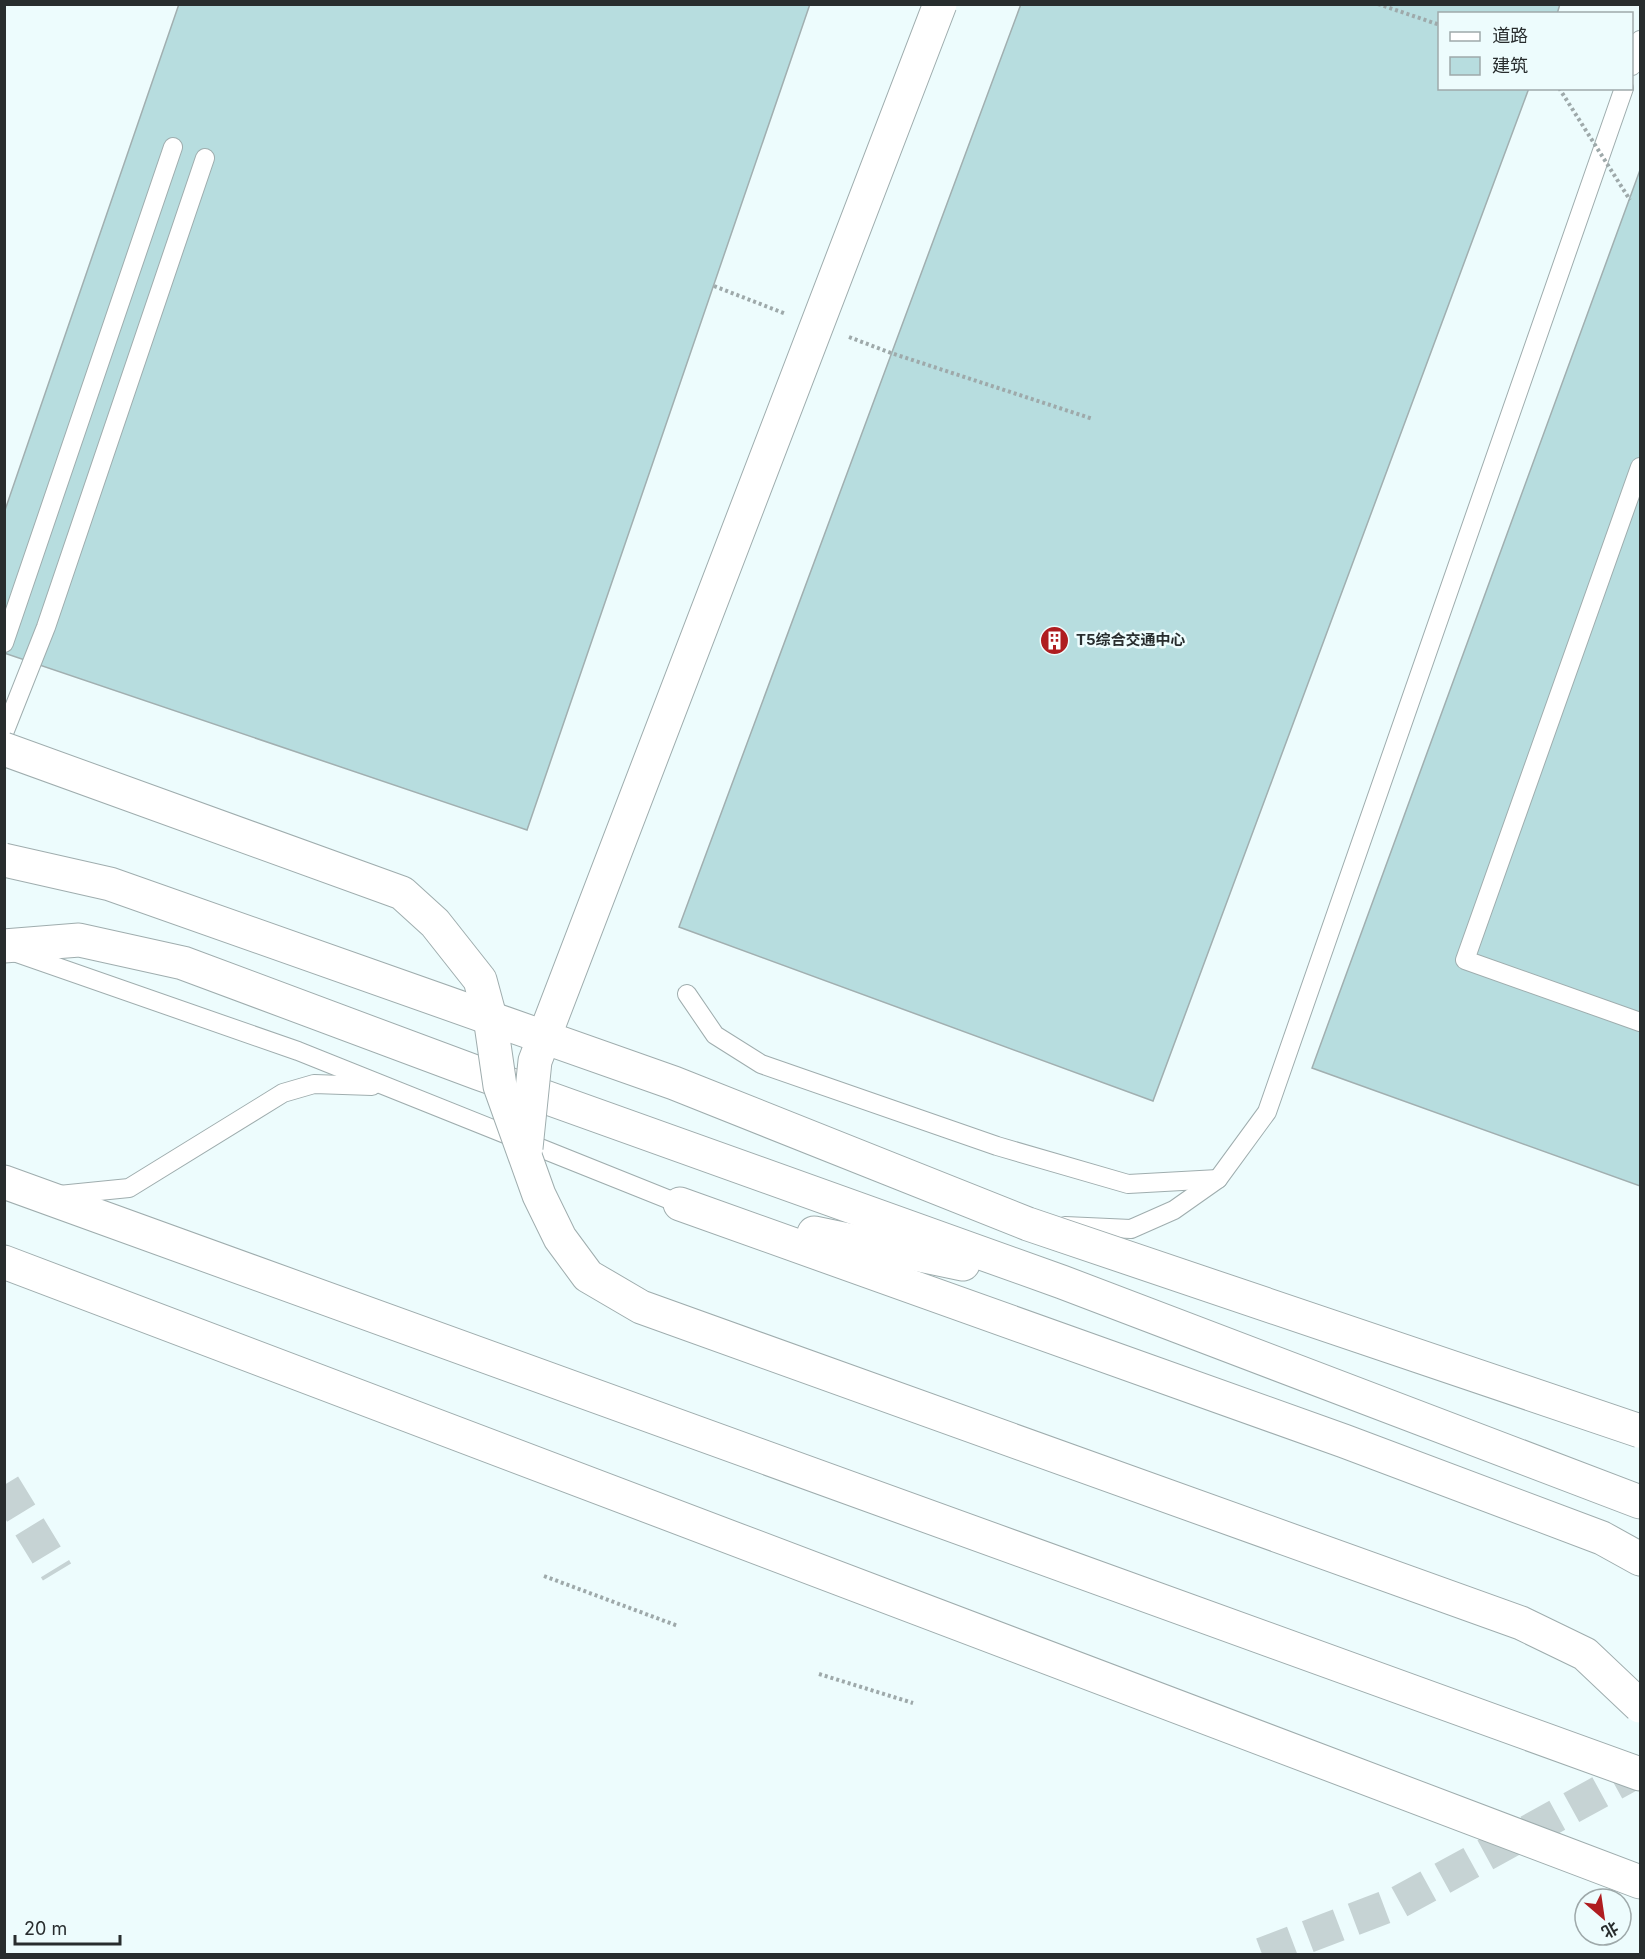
<svg xmlns="http://www.w3.org/2000/svg" width="1645" height="1959" font-family="Inter,'Noto Sans SC',sans-serif">
  <rect width="100%" height="100%" fill="#edfcfd"/>
  <g fill="#b7dddf" stroke="#a1afb0" stroke-width="1.5">
    <path d="M179 4H810L527 830 4 653V513Z"/>
    <path d="M1021 4H1560L1557 14H1440V88H1529L1153 1101 679 927Z"/>
    <path d="M1640 170V1186L1312 1068Z"/>
  </g>
  <g fill="none" stroke-linecap="round" stroke-linejoin="round">
    <g stroke="#c6d3d4" stroke-width="33" stroke-dasharray="33 16" stroke-linecap="butt">
      <path d="M4 1485 57 1572"/>
      <path d="M1262 1954 1399 1902 1640 1770"/>
    </g>
    <defs>
      <g id="service">
        <path d="M1632 66 1640 40"/>
        <path d="M1640 467 1465 960 1640 1022"/>
        <path d="M4 643 173 147"/>
        <path d="M4 733 46 627 205 158"/>
        <path d="M14 952 298 1051 680 1204"/>
        <path d="M687 994 715 1035 761 1064 997 1146 1128 1184 1218 1179"/>
        <path d="M59 1195 129 1188 283 1093 314 1084 372 1086"/>
        <path d="M1065 1226 1131 1229 1174 1210 1218 1179 1267 1112 1624 88"/>
      </g>
      <g id="tertiary">
        <path d="M4 946 79 940 183 963 478 1073 1062 1282 1640 1502"/>
        <path d="M4 1182 1640 1774"/>
        <path d="M680 1204 1344 1441 1602 1538 1640 1559"/>
        <path d="M814 1233 963 1264"/>
        <path d="M4 1262 1640 1882"/>
      </g>
    </defs>
    <use href="#service" stroke="#9fadae" stroke-width="20"/>
    <use href="#tertiary" stroke="#9fadae" stroke-width="35"/>
    <g stroke="#9ea9aa" stroke-width="4" stroke-dasharray="3 3" stroke-linecap="butt">
      <path d="M1378 4 1440 25"/>
      <path d="M714 286 786 314"/>
      <path d="M849 337 891 353 1093 419"/>
      <path d="M544 1576 678 1626"/>
      <path d="M819 1674 913 1703"/>
    </g>
    <use href="#service" stroke="#fff" stroke-width="18"/>
    <use href="#tertiary" stroke="#fff" stroke-width="33"/>
    <defs>
      <g id="tertiary-bridge">
        <path d="M4 749 402 893 435 923 480 980 490 1017 500 1086 539 1195 560 1238 588 1276 641 1307 1521 1623 1585 1654 1640 1706"/>
        <path d="M4 860 110 884 674 1083 1028 1224 1640 1431"/>
        <path d="M526 1148 535 1061 940 4"/>
      </g>
    </defs>
    <use href="#tertiary-bridge" stroke="#9fadae" stroke-width="35" stroke-linecap="butt"/>
    <path stroke="#9ea9aa" stroke-width="4" stroke-dasharray="3 3" stroke-linecap="butt" d="M1559 88 1630 200"/>
    <use href="#tertiary-bridge" stroke="#fff" stroke-width="33"/>
  </g>
  <defs>
    <symbol id="building-disc" viewBox="-11 -11 22 22"><circle r="9.5" fill="#af1d20" stroke="#edfcfd"/><path d="M-4-6H4V6H1V3H-1V6H-4ZM-2.5-4.3h1.7v1.8h-1.7ZM.8-4.3h1.7v1.8H.8ZM-2.5-1h1.7V.8h-1.7ZM.8-1h1.7V.8H.8Z" fill="#fff"/></symbol>
  </defs>
  <g fill-rule="evenodd">
    <use href="#building-disc" x="1038" y="624" width="33" height="33"/>
  </g>
  <g text-anchor="middle" stroke-width="5" stroke-linejoin="round" paint-order="stroke">
    <g font-size="15" font-weight="bold" fill="#282d2e" stroke="#edfcfd" text-anchor="start">
      <text x="1076" y="645">T5综合交通中心</text>
    </g>
  </g>
  <rect width="1645" height="1959" fill="none" stroke="#282d2e" stroke-width="12"/>
  <rect x="1438" y="12" width="195" height="78" fill="#edfcfd" stroke="#9ea9aa" stroke-width="1.5"/>
  <rect x="1450" y="32" width="30" height="9" fill="#ffffff" stroke="#9ea9aa" stroke-width="1.5"/>
  <text x="1492" y="42" font-size="18" fill="#282d2e">道路</text>
  <rect x="1450" y="57" width="30" height="18" fill="#b7dddf" stroke="#9ea9aa" stroke-width="1.5"/>
  <text x="1492" y="72" font-size="18" fill="#282d2e">建筑</text>
  <g transform="translate(1603 1917) rotate(151)"><circle r="28" fill="#edfcfd" stroke="#9ea9aa" stroke-width="1.5"/>
  <path d="M0-4.5L10 22L0 15L-10 22Z" fill="#af1d20"/>
  <text y="-9" font-size="16" font-weight="bold" text-anchor="middle" fill="#282d2e">北</text>
  </g>
  <path d="M15 1935v9h105v-9" fill="none" stroke="#282d2e" stroke-width="3"/>
  <text x="24" y="1935" font-size="18" fill="#282d2e" stroke="#edfcfd" stroke-width="4.5" paint-order="stroke">20 m</text>
</svg>
